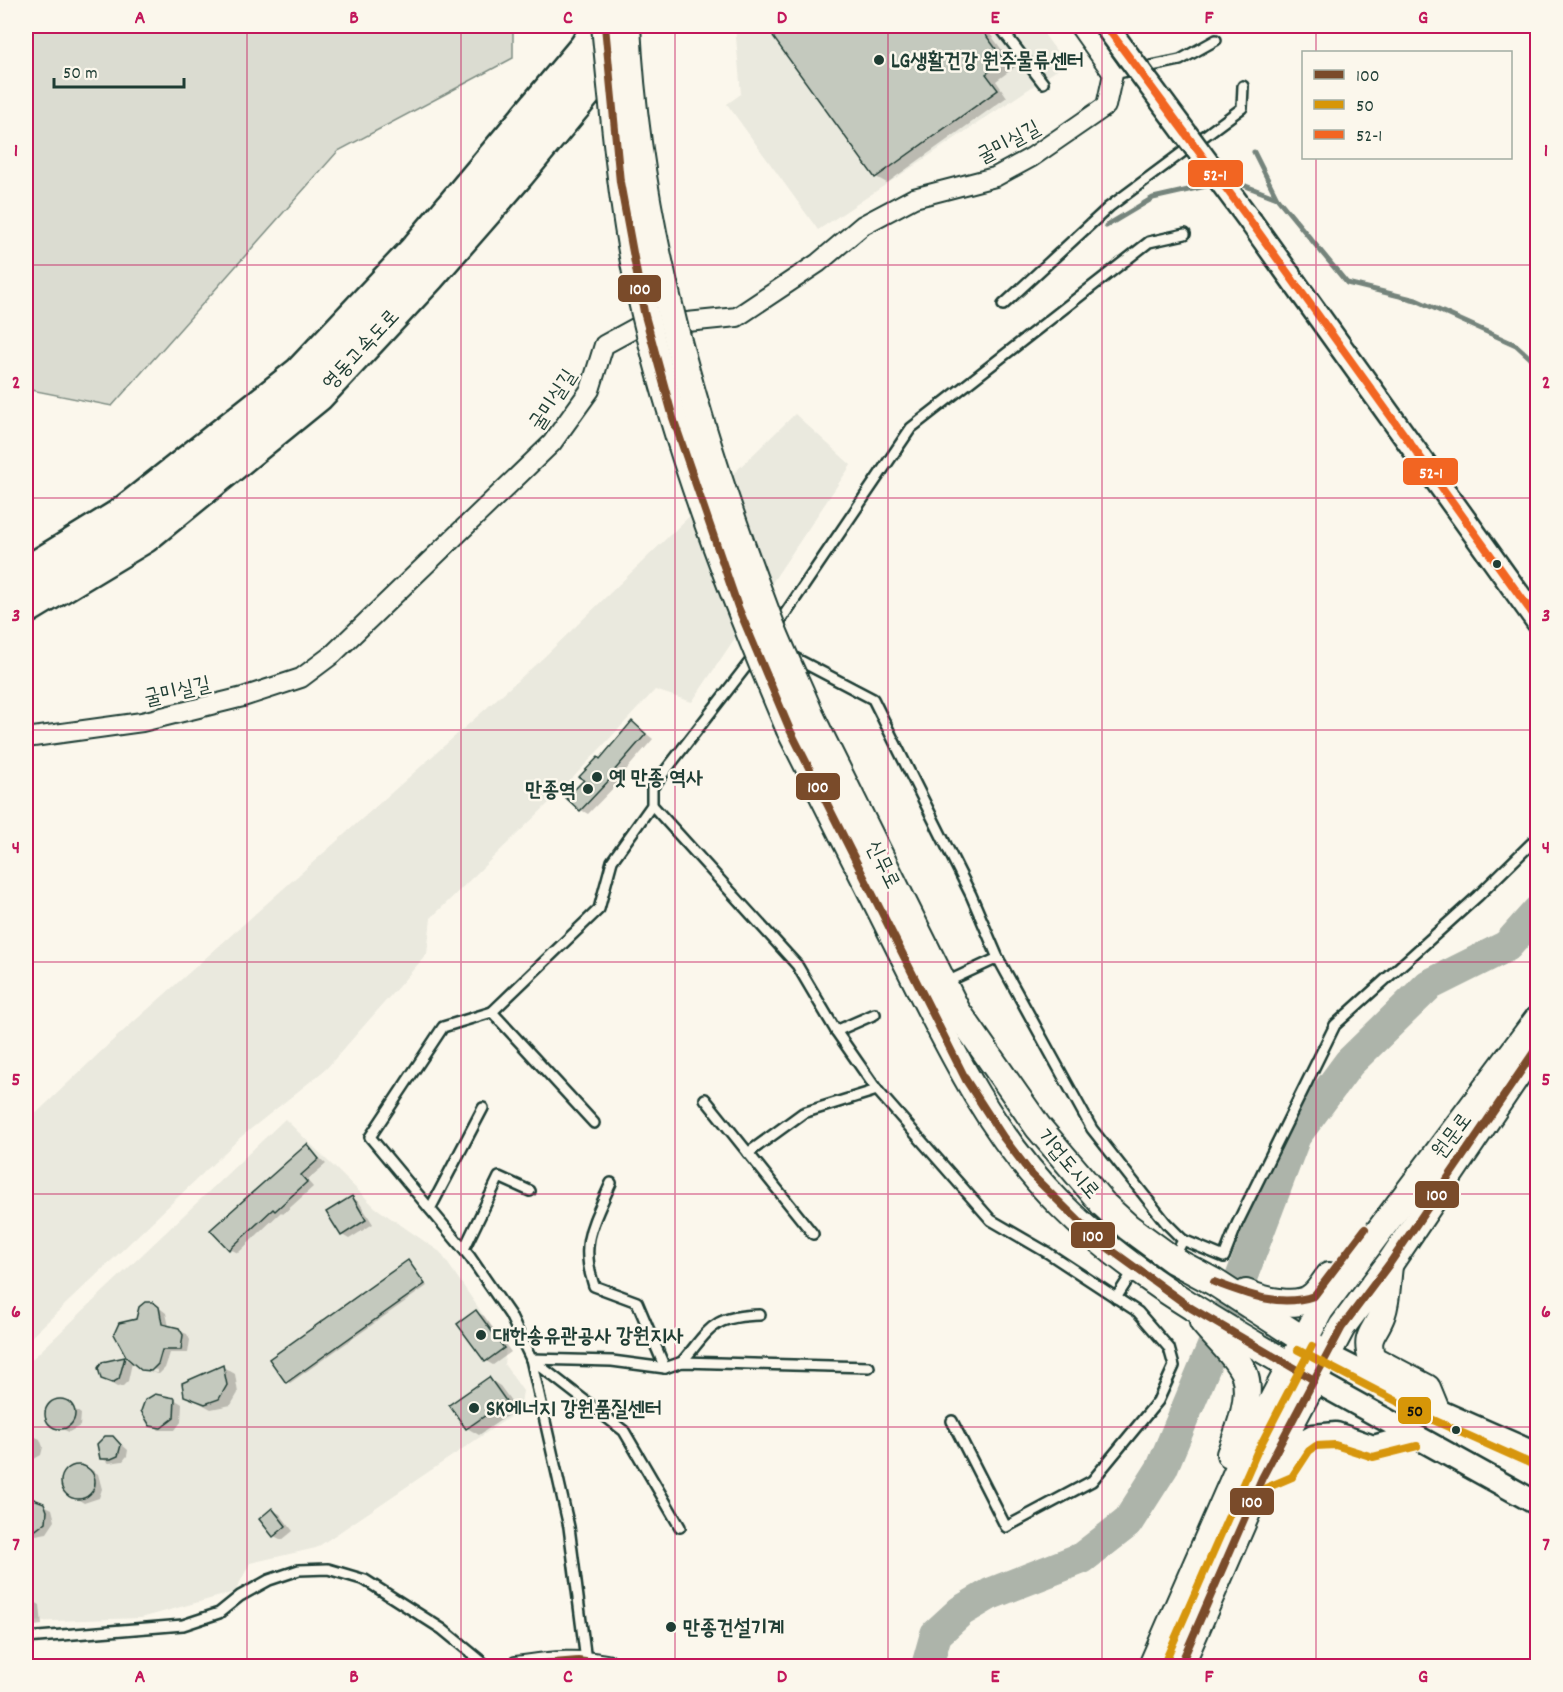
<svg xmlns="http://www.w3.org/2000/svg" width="1563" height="1692" font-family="Dekko,'Poor Story',sans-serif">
  <rect width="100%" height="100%" fill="#fbf7ec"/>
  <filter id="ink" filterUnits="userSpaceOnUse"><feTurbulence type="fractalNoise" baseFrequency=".0167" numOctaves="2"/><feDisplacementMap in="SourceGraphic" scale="12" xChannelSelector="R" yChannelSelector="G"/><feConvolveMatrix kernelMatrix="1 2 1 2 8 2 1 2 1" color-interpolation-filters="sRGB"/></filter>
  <g filter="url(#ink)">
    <g fill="#eae9de">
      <path d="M735 26H1038L1066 64 818 230 727 104 741 94Z"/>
      <path d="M795 414 851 465 692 702 655 690 553 799 431 918 427 954 326 1069 242 1136 26 1342V1123L111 1042 543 658Z"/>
      <path d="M285 1119 376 1208 440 1252 506 1348 504 1364 523 1391 520 1410 316 1548 250 1563 235 1592 141 1618 26 1622V1365Z"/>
    </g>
    <path fill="#dbdcd1" stroke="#7d8c82" stroke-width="1.5" d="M26 26H513V58L338 151 112 406 26 389Z"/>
    <g fill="#0003">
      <path d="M792 26H984L1015 67 996 81 1007 97 887 183 876 177 775 38Z"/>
      <path d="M633 723 653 739 620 777 622 779 588 814 581 810 601 761Z"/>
      <path d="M307 1146 326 1164 307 1180 313 1187 283 1214 281 1212 238 1253 230 1249Z"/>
      <path d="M352 1198 359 1202 373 1224 349 1239 342 1235Z"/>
      <path d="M408 1262 427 1286 290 1383 287 1381Z"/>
      <path d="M153 1303 166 1313 169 1327 187 1334 190 1340 188 1353H170L165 1368 159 1374 148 1372 158 1373V1370L141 1368 138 1320Z"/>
      <path d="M476 1312 484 1316 511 1352 493 1365 486 1361Z"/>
      <path d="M125 1359 132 1363 128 1381 123 1386 117 1387 102 1378 107 1361Z"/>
      <path d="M223 1367 235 1374 238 1393 231 1405 211 1409 185 1395Z"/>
      <path d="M489 1379 500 1386 517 1409 479 1435 467 1428Z"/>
      <path d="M174 1399 182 1404 181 1422 175 1430H159L144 1416 143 1406Z"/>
      <path d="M58 1402 66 1403 81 1414 80 1426 69 1432 48 1423 47 1414 50 1406Z"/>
      <path d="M26 1433 40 1439 43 1447 41 1455 29 1462 26 1460Z"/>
      <path d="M113 1437 128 1450 127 1456 123 1461 109 1463 101 1458Z"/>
      <path d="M75 1467 90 1469 98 1474 102 1489 99 1498 84 1503 64 1491 62 1483 66 1473Z"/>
      <path d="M32 1499 52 1509 55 1521 47 1533 36 1535 26 1528V1501Z"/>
      <path d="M272 1510 280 1514 293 1531 282 1540 274 1536Z"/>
      <path d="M26 1597 40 1605 42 1625 26 1627Z"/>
    </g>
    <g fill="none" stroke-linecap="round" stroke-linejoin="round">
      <g stroke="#74847b" stroke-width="5">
        <path d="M1254 152 1277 198"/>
        <path d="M1230 180 1277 198 1347 283 1416 300 1516 345 1538 365"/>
        <path d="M1106 226 1153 198 1215 184"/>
      </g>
      <path stroke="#adb4aa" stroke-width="32" d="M927 1666 936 1634 961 1611 990 1594 1082 1558 1127 1523 1162 1468 1235 1294 1295 1136 1349 1063 1429 985 1507 946 1538 911"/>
    </g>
    <g fill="#c4c9be" stroke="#1f3d34" stroke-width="1.5">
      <path d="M790 26H979L1005 61 986 74 998 90 875 178 773 37Z"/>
      <path d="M632 721 646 734 613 772 615 774 580 811 566 798 584 780 579 777 598 757 600 759Z"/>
      <path d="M307 1144 319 1159 301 1175 307 1182 275 1211 273 1209 229 1250 210 1230Z"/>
      <path d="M352 1196 366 1220 341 1236 326 1212Z"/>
      <path d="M408 1260 425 1284 286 1383 269 1359Z"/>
      <path d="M145 1302H153L159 1307 162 1324 179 1328 183 1335 181 1350H162L158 1364 151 1371 141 1370 127 1358 114 1334 119 1323 136 1319 139 1307Z"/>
      <path d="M476 1310 504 1348 485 1362 457 1324Z"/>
      <path d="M125 1357 119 1379 112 1383 101 1379 98 1368 102 1362Z"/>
      <path d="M223 1365 227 1385 219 1399 205 1404 184 1396 182 1383Z"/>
      <path d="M489 1377 506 1401 466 1429 449 1405Z"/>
      <path d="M155 1394 175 1398 174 1418 161 1428 150 1426 141 1411 145 1400Z"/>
      <circle cx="60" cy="1414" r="15"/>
      <path d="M105 1436H113L121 1445 118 1456 111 1459H100L97 1444Z"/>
      <circle cx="78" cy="1482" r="17"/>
      <path d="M26 1496 44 1503 47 1511 46 1522 33 1532H26Z"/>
      <path d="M272 1508 286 1526 273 1537 259 1519Z"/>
    </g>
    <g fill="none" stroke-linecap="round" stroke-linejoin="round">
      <defs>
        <g id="service">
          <path d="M999 26 1043 83"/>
          <path d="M1113 74 1180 60 1216 40"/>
          <path d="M1003 305 1109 207 1242 108 1243 86"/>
          <path d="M776 627 911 428 1149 242 1185 234"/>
          <path d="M791 656 873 699 971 895 998 958 1092 1129 1166 1223 1183 1240 1174 1258"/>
          <path d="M652 805 797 965 836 1031 877 1090 991 1220 1048 1253 1138 1312 1169 1348 1174 1366 1158 1401 1092 1481 1006 1527 952 1421"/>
          <path d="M955 978 998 958"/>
          <path d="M492 1012 599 909 612 861 652 805V788L755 655"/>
          <path d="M836 1031 875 1014"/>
          <path d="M705 1099 813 1234"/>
          <path d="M748 1153 803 1113 877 1090"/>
          <path d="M611 1183C593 1224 579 1242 594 1286L637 1302 665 1368"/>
          <path d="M430 1209 483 1108"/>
          <path d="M1183 1240 1224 1257 1237 1224 1335 1025 1478 896 1538 837"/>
          <path d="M464 1249 499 1177 530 1191"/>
          <path d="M1116 1298 1134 1270"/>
          <path d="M531 1359 612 1361 665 1368 682 1362 869 1367"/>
          <path d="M531 1359 624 1431 680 1527"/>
          <path d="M682 1362C711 1328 712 1316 760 1315"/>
          <path d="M26 1638 183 1625 219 1613 240 1596 269 1580 299 1570 328 1569 365 1580 442 1629 487 1666"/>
          <path d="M586 1661 569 1527 531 1359 510 1315 470 1257 370 1137 443 1027 492 1012 594 1123"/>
        </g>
        <g id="minor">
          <path d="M26 738 142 722 243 697 301 678 333 654 552 443 590 390 604 345 637 327 737 317 818 263 863 225 914 198 995 177 1032 157 1106 106 1113 74 1079 26"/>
          <path d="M516 1666C551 1661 581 1657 615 1666"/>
        </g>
        <g id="tertiary">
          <path d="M1251 222 1538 622"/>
          <path d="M1327 1355 1436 1410 1538 1455"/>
          <path d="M1314 1380 1538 1504"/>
          <path d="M1262 1478 1286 1469 1301 1443 1313 1436 1336 1434 1373 1447 1414 1436"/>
        </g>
        <g id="secondary">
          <path d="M811 717 957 1011 1038 1127 1104 1205 1128 1227 1173 1260 1214 1282 1327 1355"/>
          <path d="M790 730C828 805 866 881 904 957 948 1045 990 1134 1061 1205 1134 1279 1226 1327 1314 1380"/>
          <path d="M1389 1266C1387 1281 1387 1300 1382 1314 1375 1334 1364 1335 1372 1359L1427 1388 1436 1410"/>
          <path d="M1246 1293C1263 1300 1298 1310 1314 1295 1320 1290 1324 1282 1329 1276"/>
          <path d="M1203 1322C1215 1337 1236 1355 1244 1373 1253 1396 1239 1431 1230 1454"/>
          <path d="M1152 1666 1248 1447 1320 1310 1538 1019"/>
          <path d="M1180 1666 1262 1478 1342 1327 1390 1263 1527 1060"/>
        </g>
        <g id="motorway">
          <path d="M26 574 122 515 300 374 415 252 586 48 600 26"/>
          <path d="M26 607 144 536 317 395 429 275 518 173 608 64 622 41"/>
        </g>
      </defs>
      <use href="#service" stroke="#1f3d34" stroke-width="14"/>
      <use href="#minor" stroke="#1f3d34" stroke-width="22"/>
      <use href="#tertiary" stroke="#1f3d34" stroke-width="27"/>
      <use href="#secondary" stroke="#1f3d34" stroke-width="30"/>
      <use href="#motorway" stroke="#1f3d34" stroke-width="38"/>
      <use href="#service" stroke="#fbf7ec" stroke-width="9"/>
      <use href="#minor" stroke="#fbf7ec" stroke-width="18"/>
      <use href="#tertiary" stroke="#fbf7ec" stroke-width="22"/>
      <use href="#secondary" stroke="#fbf7ec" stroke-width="26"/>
      <use href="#motorway" stroke="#fbf7ec" stroke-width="33"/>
      <defs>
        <path id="tertiary-bridge" d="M1106 26 1251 222"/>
        <g id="secondary-bridge">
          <path d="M605 26C615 122 622 219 645 314 679 457 732 594 790 730"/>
          <path d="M627 26C637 227 695 425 766 612 779 648 797 682 811 717"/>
        </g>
      </defs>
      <use href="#tertiary-bridge" stroke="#1f3d34" stroke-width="27" stroke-linecap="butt"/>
      <use href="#secondary-bridge" stroke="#1f3d34" stroke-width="30" stroke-linecap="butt"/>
      <use href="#tertiary-bridge" stroke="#fbf7ec" stroke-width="22"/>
      <use href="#secondary-bridge" stroke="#fbf7ec" stroke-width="26"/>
      <defs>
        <g id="bus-1">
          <path d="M605 26 620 182 644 312 673 418 738 607 790 730 966 1080 1003 1137 1032 1175 1100 1242 1191 1308 1314 1380"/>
          <path d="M1214 1282C1247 1294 1279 1308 1314 1296L1365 1229"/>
          <path d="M516 1666 578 1661 615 1666"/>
          <path d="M1180 1666 1262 1478 1342 1327 1390 1263 1538 1046"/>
        </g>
        <g id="bus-2">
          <path d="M1298 1350 1431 1419 1534 1465"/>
          <path d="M1266 1488 1292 1477 1309 1451 1316 1446 1335 1445 1373 1457 1417 1446"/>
          <path d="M1163 1666 1257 1452 1312 1346"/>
        </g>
        <path id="bus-3" d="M1106 26 1251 222 1538 621"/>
      </defs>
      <use href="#bus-1" stroke="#fbf7ec" stroke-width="12"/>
      <use href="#bus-2" stroke="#fbf7ec" stroke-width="12"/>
      <use href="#bus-3" stroke="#fbf7ec" stroke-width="12"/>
      <use href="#bus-1" stroke="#7a4b2a" stroke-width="8"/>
      <use href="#bus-2" stroke="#d79608" stroke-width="8"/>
      <use href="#bus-3" stroke="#f26522" stroke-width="8"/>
    </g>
  </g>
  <path fill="none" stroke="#c2185b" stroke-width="1.5" stroke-opacity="0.55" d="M247 26V1666M461 26V1666M675 26V1666M888 26V1666M1102 26V1666M1316 26V52M1316 158V1666M26 265H1538M26 498H1538M26 730H1538M26 962H1538M26 1194H1538M26 1427H1538"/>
  <g fill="#1f3d34" stroke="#fbf7ec" stroke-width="2">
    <circle cx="879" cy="60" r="6"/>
    <circle cx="1497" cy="564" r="5"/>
    <circle cx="597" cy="777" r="6"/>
    <circle cx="588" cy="789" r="6"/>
    <circle cx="481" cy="1335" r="6"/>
    <circle cx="474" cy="1408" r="6"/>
    <circle cx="1456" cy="1430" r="5"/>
    <circle cx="671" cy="1627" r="6"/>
  </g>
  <g text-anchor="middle" stroke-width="5" stroke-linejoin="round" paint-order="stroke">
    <g font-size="21" font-weight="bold" fill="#1f3d34" stroke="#fbf7ec" text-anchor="start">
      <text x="891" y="67">LG생활건강 원주물류센터</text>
      <text x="609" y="784">옛 만종 역사</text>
      <text x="576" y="796" text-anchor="end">만종역</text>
      <text x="493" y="1342">대한송유관공사 강원지사</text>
      <text x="486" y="1415">SK에너지 강원품질센터</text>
      <text x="683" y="1634">만종건설기계</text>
    </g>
    <g font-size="21" fill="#1f3d34" stroke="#fbf7ec">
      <text transform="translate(1008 141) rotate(-28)" y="7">굴미실길</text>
      <text transform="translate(360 349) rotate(-47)" y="7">영동고속도로</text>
      <text transform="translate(552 399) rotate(-57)" y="7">굴미실길</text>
      <text transform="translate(177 690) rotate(-13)" y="7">굴미실길</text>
      <text transform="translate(884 864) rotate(64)" y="7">신무로</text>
      <text transform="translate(1451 1135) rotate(-53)" y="7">원문로</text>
      <text transform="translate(1069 1163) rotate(50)" y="7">기업도시로</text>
    </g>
  </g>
  <g stroke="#fbf7ec" stroke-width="2">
    <rect x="1187" y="159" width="57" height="29" rx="6" fill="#f26522"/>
    <rect x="617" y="274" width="45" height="29" rx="6" fill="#7a4b2a"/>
    <rect x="1402" y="457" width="57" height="29" rx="6" fill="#f26522"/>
    <rect x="795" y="772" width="46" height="29" rx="6" fill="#7a4b2a"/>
    <rect x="1414" y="1180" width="46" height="29" rx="6" fill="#7a4b2a"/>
    <rect x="1070" y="1221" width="46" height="28" rx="6" fill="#7a4b2a"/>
    <rect x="1397" y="1396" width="35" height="29" rx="6" fill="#d79608"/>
    <rect x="1229" y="1487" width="46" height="29" rx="6" fill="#7a4b2a"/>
  </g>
  <g font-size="16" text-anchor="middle" font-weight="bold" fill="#fff">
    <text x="1215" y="180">52-1</text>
    <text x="640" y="294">100</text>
    <text x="1431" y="478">52-1</text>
    <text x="818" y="792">100</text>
    <text x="1437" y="1200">100</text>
    <text x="1093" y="1241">100</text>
    <text x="1252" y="1507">100</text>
  </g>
  <g font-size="16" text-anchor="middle" font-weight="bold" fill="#111">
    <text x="1415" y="1416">50</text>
  </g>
  <rect width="1563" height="1692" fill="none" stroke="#fbf7ec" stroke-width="66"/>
  <rect x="1302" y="51" width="210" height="108" fill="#fbf7ec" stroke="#a3ada2" stroke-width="1.5"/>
  <rect x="1314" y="70" width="30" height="9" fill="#7a4b2a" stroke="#a3ada2" stroke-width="1.5"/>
  <text x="1356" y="81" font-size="18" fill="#1f3d34">100</text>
  <rect x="1314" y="100" width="30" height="9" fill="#d79608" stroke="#a3ada2" stroke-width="1.5"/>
  <text x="1356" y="111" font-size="18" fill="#1f3d34">50</text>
  <rect x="1314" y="130" width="30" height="9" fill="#f26522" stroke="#a3ada2" stroke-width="1.5"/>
  <text x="1356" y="141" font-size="18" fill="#1f3d34">52-1</text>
  <path d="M54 78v9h130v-9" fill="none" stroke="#1f3d34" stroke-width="3"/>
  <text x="63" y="78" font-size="18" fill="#1f3d34" stroke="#fbf7ec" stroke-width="4.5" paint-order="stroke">50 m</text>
  <rect x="33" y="33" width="1497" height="1626" fill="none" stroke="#c2185b" stroke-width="2"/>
  <g font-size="20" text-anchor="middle" font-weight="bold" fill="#c2185b">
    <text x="140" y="23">A</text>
    <text x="354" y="23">B</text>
    <text x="568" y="23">C</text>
    <text x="782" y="23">D</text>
    <text x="995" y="23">E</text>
    <text x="1209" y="23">F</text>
    <text x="1423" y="23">G</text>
    <text x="16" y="156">1</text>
    <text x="1546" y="156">1</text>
    <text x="16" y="388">2</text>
    <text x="1546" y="388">2</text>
    <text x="16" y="621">3</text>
    <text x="1546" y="621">3</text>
    <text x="16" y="853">4</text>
    <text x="1546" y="853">4</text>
    <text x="16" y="1085">5</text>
    <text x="1546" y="1085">5</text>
    <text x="16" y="1317">6</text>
    <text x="1546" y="1317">6</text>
    <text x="16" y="1550">7</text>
    <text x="1546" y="1550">7</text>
    <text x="140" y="1682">A</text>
    <text x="354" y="1682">B</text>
    <text x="568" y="1682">C</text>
    <text x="782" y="1682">D</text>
    <text x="995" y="1682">E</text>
    <text x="1209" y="1682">F</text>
    <text x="1423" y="1682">G</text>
  </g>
</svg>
